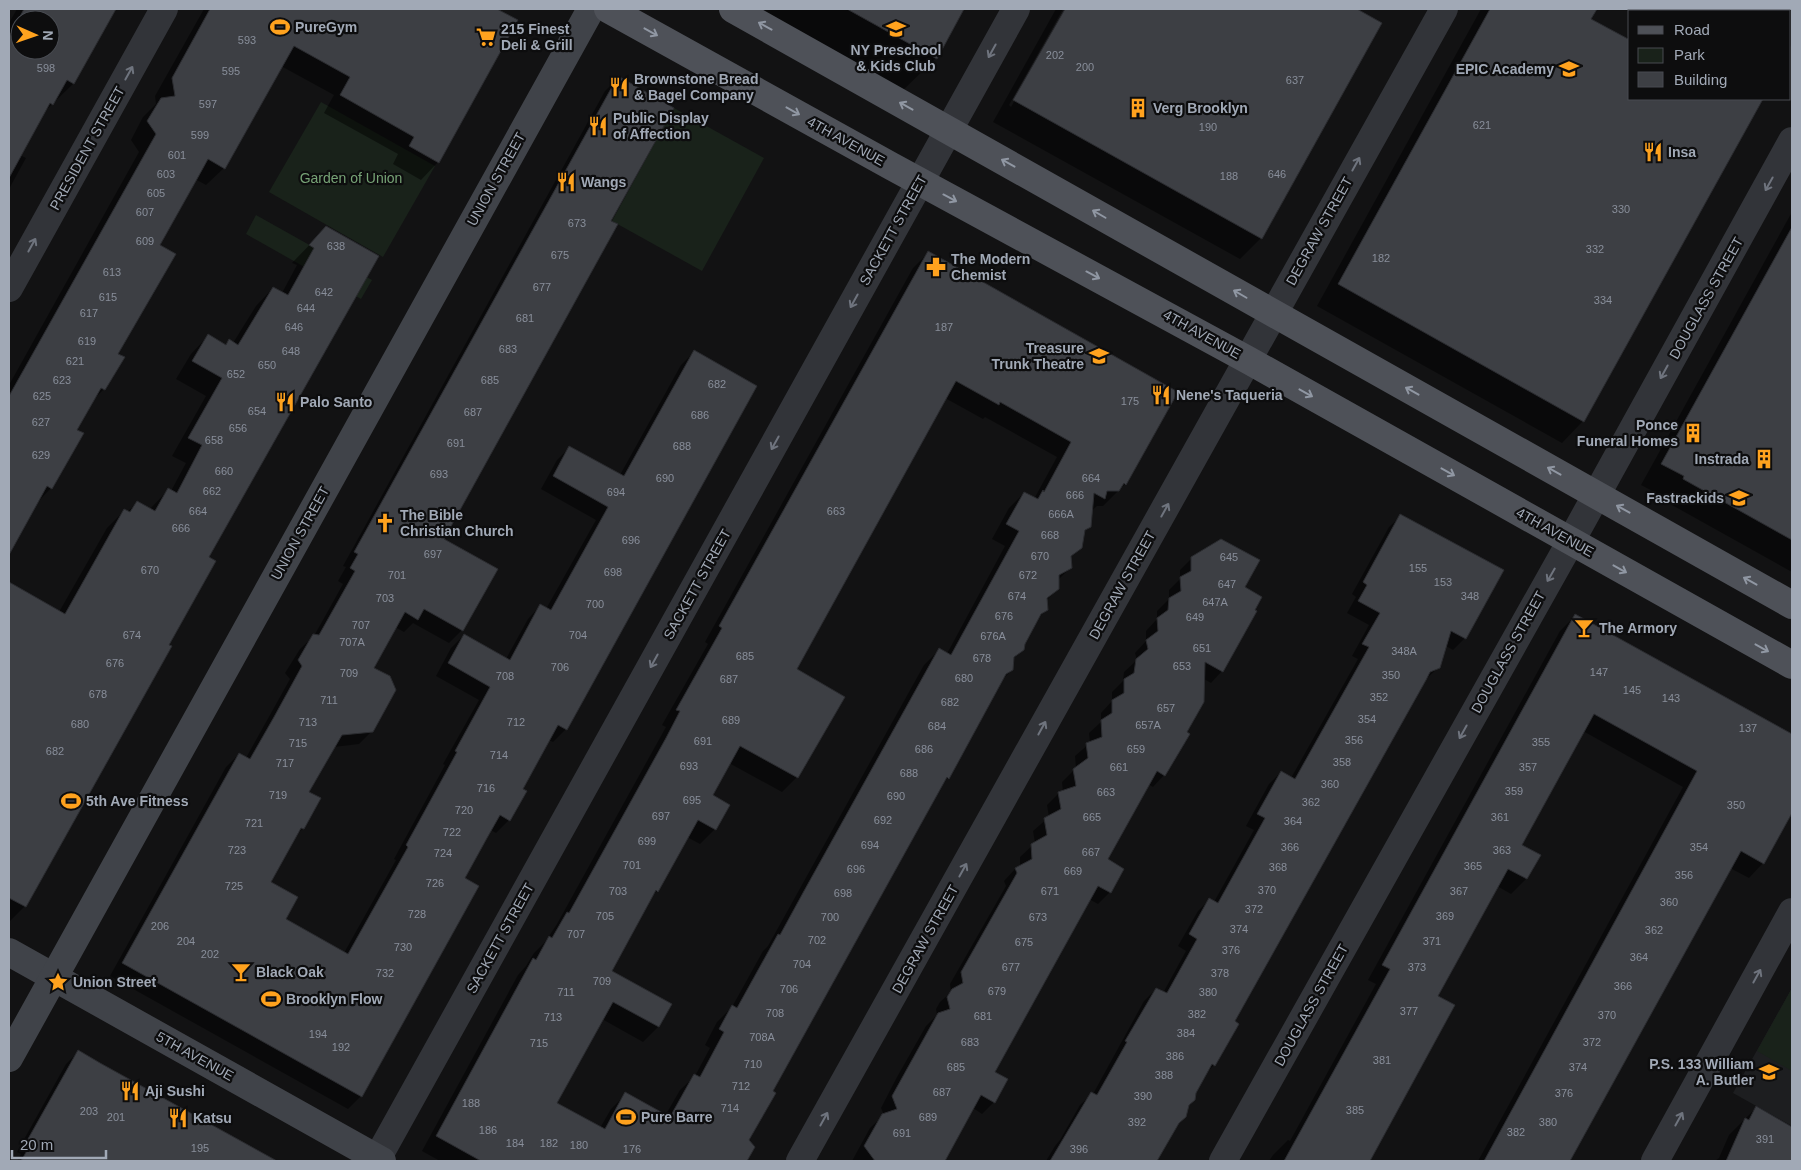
<svg xmlns="http://www.w3.org/2000/svg" width="1801" height="1170" font-family="Arial,sans-serif">
  <rect width="100%" height="100%" fill="#121213"/>
  <path fill="#1d1e20" d="M1792 988V1126L1733 1093Z"/>
  <g fill="#19221a">
    <path d="M321 102 435 166 383 257 269 192Z"/>
    <path d="M674 108 764 158 702 271 612 221Z"/>
    <path d="M256 215 372 280 361 299 246 234Z"/>
    <path d="M1792 988V1071L1757 1051Z"/>
  </g>
  <g fill="#0007" fill-rule="evenodd">
    <path d="M17 9H115L73 84 44 112 20 155 26 158 9 189V23ZM20 20H50V50H20Z"/>
    <path d="M204 9H495L517 21 438 162 421 180 393 164 398 154 324 113 334 95 281 66 224 168 206 185 195 179 158 245 104 389 92 401 76 430 51 488 37 503 9 553V385L139 152 131 140 143 117 156 104 155 96Z"/>
    <path d="M738 9H963L936 58 896 97Z"/>
    <path d="M1056 9H1063L1009 105 1011 107 1066 9H1354L1380 23 1261 238 1240 259 993 122Z"/>
    <path d="M1481 9H1596L1589 20 1626 39 1630 32V99H1761L1583 421 1562 443 1317 306Z"/>
    <path d="M1643 9H1792V43L1790 47V11H1641Z"/>
    <path d="M618 78 610 221 442 540 462 630 449 643 413 623 404 632 395 627 372 668V731L359 744 334 747 307 792 303 828 295 837 269 883 284 920 344 953 396 860 394 859 445 765 443 764 479 700 436 676 451 648 464 635 506 659 528 619 540 606 546 609 596 520 541 489 557 460 569 448 620 475 681 365 694 352 566 729 553 742 549 740 522 789 509 820 496 833 491 830 463 879 361 1096 348 1109 110 976 226 767 239 754 246 758 261 731 290 679 285 673 300 649 314 636 343 584 338 581 346 567 343 566 605 91Z"/>
    <path d="M1792 212V572L1663 500 1664 497 1641 485Z"/>
    <path d="M326 228 167 645 170 647 25 906 9 922V584L59 612 107 528 124 511 127 512 137 503 149 510 168 490 171 491 186 463 172 456 206 396 176 379 191 354 208 336 225 345 229 341 233 343 256 306 273 288 282 293 297 265 292 263Z"/>
    <path d="M928 253 1125 484 1103 506H1097L1091 511 1090 526 1083 533 1081 547 1069 558 1070 568 1058 580V588L1046 601 1047 609 1037 620 1023 643V649L1012 660V670L1002 680 948 778 941 784 771 1091 748 1141 753 1147 746 1161H440L422 1151 518 975 526 966 534 953 545 942 557 924 651 754 666 727 662 725 708 644 705 642 913 268ZM945 398 983 419 985 417 1057 457 1034 499 1024 493 1009 508 992 539 1005 546 949 650 946 654 939 650 924 665 768 946 763 951 732 1007 717 1022 705 1045 710 1048 695 1076 680 1090 665 1116 626 1094 611 1109 600 1128 555 1103 602 1019 643 1042 658 1027 670 1004 611 972 651 897 657 891 687 837 700 844 715 829 711 796 729 763 782 792 797 777 795 670Z"/>
    <path d="M1401 516 1465 638 1453 650 1446 646 1439 667 1424 681 1233 1022 1214 1065 1205 1074 1156 1161H1046L1055 1146 1060 1140 1080 1105 1092 1094H1093L1144 1001 1156 989 1163 993 1186 951 1178 946 1198 911 1209 900 1214 902 1254 830 1246 826 1269 784 1281 772 1291 778 1358 659 1352 656 1369 625 1347 613 1356 597 1352 594 1389 527Z"/>
    <path d="M1192 558 1243 588 1222 671 1211 683 1204 679 1186 733 1164 775 1153 787 1148 784 1106 860 1110 892 1098 904 1089 899 993 1072 994 1102 982 1114 973 1108 943 1161H852L870 1128 884 1115 881 1108 897 1077 926 1026 937 1015 936 1009 940 1002 951 992 950 984 1006 886 1004 881 1015 869 1020 866V857L1035 843 1033 831 1049 817 1047 805 1059 793 1063 792 1062 782 1076 768 1075 756 1090 743 1089 733 1101 722V713L1112 701V692L1123 681 1124 672 1137 660 1135 653 1146 641V631L1157 619V611L1169 599V590L1180 579V570Z"/>
    <path d="M1575 616 1792 736V811L1763 863 1749 878 1730 868 1569 1161H1478L1683 787 1583 731 1520 846 1539 855 1526 879 1511 894 1497 886 1436 996 1453 1006 1368 1161H1269L1273 1155 1288 1140 1290 1141 1376 984 1368 980 1560 631Z"/>
    <path d="M78 1052 274 1161H17L21 1154 17 1152 66 1064Z"/>
    <path d="M1756 1108 1792 1128V1161H1715L1719 1158 1729 1135Z"/>
  </g>
  <g fill="#3d3f44" stroke="#2b2c30" fill-rule="evenodd">
    <path d="M24 9H116L74 84 67 80 53 105 50 103 9 178V37ZM20 20H50V50H20Z"/>
    <path d="M210 9H497L518 20 439 163 409 146 414 137 340 95 350 77 294 46 225 169 208 159 197 179 160 245 176 254 118 354 125 357 105 390 101 388 77 430 84 433 52 489 47 486 9 555V396L156 134 147 121 161 98 175 96 172 78Z"/>
    <path d="M847 9H964L937 59Z"/>
    <path d="M1065 9H1357L1382 23 1262 239 1013 100Z"/>
    <path d="M1490 9H1597L1591 19 1630 40V99H1763L1584 422 1338 284Z"/>
    <path d="M618 76 674 108 611 221 618 224 444 539 498 569 463 631 424 609 418 620 405 612 374 668 390 676 396 690 373 732 342 735 309 792 321 798 304 829 301 828 271 882 298 897 286 919 348 954 408 847 406 845 457 752 455 751 490 687 448 663 464 634 510 660 540 604 551 610 608 507 553 476 569 446 624 476 694 350 757 386 567 730 558 725 523 789 527 791 510 821 500 815 487 838 465 878 479 886 362 1097 122 963 239 753 250 759 274 717 302 666 298 660 313 634 319 635 355 571 350 568 358 554 354 552Z"/>
    <path d="M326 226 379 256 209 557 216 561 169 645 172 646 26 907 9 898V582L65 614 124 509 130 512 137 501 155 511 168 488 177 493 202 445 188 438 222 378 192 361 208 334 226 345 229 339 238 345 273 287 288 295 314 248 309 245Z"/>
    <path d="M1792 227V540L1683 479 1684 476 1661 464Z"/>
    <path d="M928 251 1178 392 1126 485 1124 483 1119 491H1107L1105 499 1094 493 1091 527 1085 530 1082 548 1071 556 1072 568 1059 575V589L1047 598 1048 610 1041 614 1025 644 1024 650 1014 657 1013 670 1006 674 949 779 947 777 773 1091 776 1093 749 1140 755 1147 747 1161H481L436 1136 533 958 536 960 549 936 552 938 567 912 569 913 666 738 680 711 676 710 722 628 719 626ZM956 381 999 405 1000 402 1071 442 1044 492 1043 490 1038 499 1024 492 1006 524 1019 531 963 633 951 655 939 648 804 891 780 935 778 934 737 1008 732 1005 719 1029 724 1032 700 1077 694 1074 670 1117 625 1092 605 1129 557 1103 613 1002 659 1027 672 1004 612 971 656 890 658 892 698 820 716 830 730 805 713 795 740 746 798 778 845 697 797 669Z"/>
    <path d="M1400 514 1504 570 1466 639 1451 631 1440 668 1430 672 1426 680 1235 1021 1239 1024 1215 1066 1212 1064 1196 1093 1195 1100 1189 1105 1186 1117 1179 1123 1157 1161H1050L1091 1092 1097 1095 1127 1042 1125 1041 1156 988 1167 993 1197 939 1189 934 1209 898 1218 903 1265 818 1257 814 1281 771 1295 779 1369 647 1362 644 1380 613 1358 601 1367 585 1363 582Z"/>
    <path d="M1221 539 1260 560 1245 587 1262 597 1255 610 1257 611 1223 672 1205 662 1204 702 1187 732 1190 734 1165 776 1157 771 1108 859 1124 869 1111 893 1098 886 995 1072 1008 1079 995 1103 981 1095 945 1161H875L864 1146 882 1114 897 1109 892 1096 938 1013 950 1009 947 997 952 989 963 983 961 972 1017 873 1015 868 1032 859 1031 844 1047 835 1044 818 1061 809 1058 792 1076 786 1073 769 1088 758 1086 743 1102 737 1101 720 1112 713V700L1124 693V679L1134 673 1136 659 1148 649 1146 640 1158 631 1157 618 1168 610 1169 598 1181 591 1180 577 1191 571V557Z"/>
    <path d="M1575 614 1792 734V813L1764 864 1741 851 1570 1161H1484L1697 771 1594 714 1522 845 1541 855 1527 879 1508 869 1438 996 1455 1005 1370 1161H1284L1390 969 1382 965Z"/>
    <path d="M78 1050 100 1063 277 1161H21L32 1142 28 1139Z"/>
    <path d="M1756 1106 1792 1127V1161H1726L1745 1118 1749 1120Z"/>
  </g>
  <g fill="none" stroke-linecap="round" stroke-linejoin="round">
    <g stroke="#323439" stroke-width="28">
      <path d="M9 288 164 9"/>
      <path d="M376 1161 1016 9"/>
      <path d="M800 1161 1444 9"/>
      <path d="M1223 1161 1571 541 1792 141"/>
      <path d="M1655 1161 1792 912"/>
    </g>
    <g stroke="#404349" stroke-width="28">
      <path d="M9 952 382 1161"/>
      <path d="M9 1058 591 9"/>
    </g>
    <g stroke="#4e5158" stroke-width="28">
      <path d="M608 9 891 166 1248 360 1792 665"/>
      <path d="M733 9 1792 605"/>
    </g>
  </g>
  <defs><path id="oneway-shaft" d="M-6 0H5M1.5-3L5.5 0L1.5 3" fill="none" stroke-width="1.6" stroke-linecap="round" stroke-linejoin="round" transform="scale(1.25)"/></defs>
  <g stroke="#9097a3">
    <use href="#oneway-shaft" transform="translate(765 26) rotate(-151)"/>
    <use href="#oneway-shaft" transform="translate(651 32) rotate(29)"/>
    <use href="#oneway-shaft" transform="translate(906 106) rotate(-151)"/>
    <use href="#oneway-shaft" transform="translate(793 111) rotate(29)"/>
    <use href="#oneway-shaft" transform="translate(1008 163) rotate(-151)"/>
    <use href="#oneway-shaft" transform="translate(950 198) rotate(28)"/>
    <use href="#oneway-shaft" transform="translate(1099 214) rotate(-150)"/>
    <use href="#oneway-shaft" transform="translate(1093 275) rotate(28)"/>
    <use href="#oneway-shaft" transform="translate(1240 294) rotate(-150)"/>
    <use href="#oneway-shaft" transform="translate(1412 391) rotate(-151)"/>
    <use href="#oneway-shaft" transform="translate(1306 393) rotate(29)"/>
    <use href="#oneway-shaft" transform="translate(1554 471) rotate(-151)"/>
    <use href="#oneway-shaft" transform="translate(1448 472) rotate(29)"/>
    <use href="#oneway-shaft" transform="translate(1623 509) rotate(-151)"/>
    <use href="#oneway-shaft" transform="translate(1620 569) rotate(29)"/>
    <use href="#oneway-shaft" transform="translate(1750 581) rotate(-151)"/>
    <use href="#oneway-shaft" transform="translate(1762 648) rotate(29)"/>
  </g>
  <g stroke="#6f747e">
    <use href="#oneway-shaft" transform="translate(992 51) rotate(119)"/>
    <use href="#oneway-shaft" transform="translate(129 73) rotate(-61)"/>
    <use href="#oneway-shaft" transform="translate(1356 164) rotate(-61)"/>
    <use href="#oneway-shaft" transform="translate(1769 184) rotate(119)"/>
    <use href="#oneway-shaft" transform="translate(32 245) rotate(-61)"/>
    <use href="#oneway-shaft" transform="translate(854 301) rotate(119)"/>
    <use href="#oneway-shaft" transform="translate(1664 372) rotate(119)"/>
    <use href="#oneway-shaft" transform="translate(775 443) rotate(119)"/>
    <use href="#oneway-shaft" transform="translate(1165 510) rotate(-61)"/>
    <use href="#oneway-shaft" transform="translate(1551 575) rotate(120)"/>
    <use href="#oneway-shaft" transform="translate(654 661) rotate(119)"/>
    <use href="#oneway-shaft" transform="translate(1042 728) rotate(-61)"/>
    <use href="#oneway-shaft" transform="translate(1463 732) rotate(119)"/>
    <use href="#oneway-shaft" transform="translate(963 870) rotate(-61)"/>
    <use href="#oneway-shaft" transform="translate(1757 976) rotate(-61)"/>
    <use href="#oneway-shaft" transform="translate(824 1119) rotate(-61)"/>
    <use href="#oneway-shaft" transform="translate(1679 1119) rotate(-61)"/>
  </g>
  <defs>
    <symbol id="stadium-bare" viewBox="-9 -9 18 18"><path d="M0-5a6.5 5 0 1 0 0 10a6.5 5 0 1 0 0-10ZM-3.5-1.8h7v3.6h-7Z" fill="#ffa21e" stroke="#0d0d0e" stroke-width="2.5" paint-order="stroke"/></symbol>
    <symbol id="school-bare" viewBox="-9 -9 18 18"><path d="M0-5L7-2L0 1L-7-2ZM-4 1L0 2.5L4 1V4Q0 6-4 4Z" fill="#ffa21e" stroke="#0d0d0e" stroke-width="2.5" paint-order="stroke"/></symbol>
    <symbol id="supermarket-bare" viewBox="-9 -9 18 18"><path d="M-6-5.5h2.5l.6 2H6L4.5 2H-2.5L-4.4-4H-6ZM-1.5 3.2a1.3 1.3 0 1 0 .1 0ZM3 3.2a1.3 1.3 0 1 0 .1 0Z" fill="#ffa21e" stroke="#0d0d0e" stroke-width="2.5" paint-order="stroke"/></symbol>
    <symbol id="restaurant-bare" viewBox="-9 -9 18 18"><path d="M-5-6h1v4h1v-4h1v4h1v-4h1v5L-1.5 .5V6h-2V.5L-5-1ZM5-6V6H3V1.5H1.5Q1.5-4 5-6Z" fill="#ffa21e" stroke="#0d0d0e" stroke-width="2.5" paint-order="stroke"/></symbol>
    <symbol id="building-bare" viewBox="-9 -9 18 18"><path d="M-4-6H4V6H1V3H-1V6H-4ZM-2.5-4.3h1.7v1.8h-1.7ZM.8-4.3h1.7v1.8H.8ZM-2.5-1h1.7V.8h-1.7ZM.8-1h1.7V.8H.8Z" fill="#ffa21e" stroke="#0d0d0e" stroke-width="2.5" paint-order="stroke"/></symbol>
    <symbol id="pharmacy-bare" viewBox="-9 -9 18 18"><path d="M-2-6h4v4h4v4h-4v4h-4v-4h-4v-4h4Z" fill="#ffa21e" stroke="#0d0d0e" stroke-width="2.5" paint-order="stroke"/></symbol>
    <symbol id="church-bare" viewBox="-9 -9 18 18"><path d="M-1.2-6h2.4v3.5h3.3v2.4h-3.3V6h-2.4V-.1h-3.3v-2.4h3.3Z" fill="#ffa21e" stroke="#0d0d0e" stroke-width="2.5" paint-order="stroke"/></symbol>
    <symbol id="bar-bare" viewBox="-9 -9 18 18"><path d="M-6-5H6L.8 .8V4.5H3.5V6h-7V4.5H-.8V.8Z" fill="#ffa21e" stroke="#0d0d0e" stroke-width="2.5" paint-order="stroke"/></symbol>
    <symbol id="sight-bare" viewBox="-9 -9 18 18"><path d="M0-6L1.8-2.2L6-1.7L2.9 1.2L3.7 5.4L0 3.3L-3.7 5.4L-2.9 1.2L-6-1.7L-1.8-2.2Z" fill="#ffa21e" stroke="#0d0d0e" stroke-width="2.5" paint-order="stroke"/></symbol>
  </defs>
  <g fill-rule="evenodd">
    <use href="#stadium-bare" x="266" y="13" width="28" height="28"/>
    <use href="#school-bare" x="882" y="15" width="28" height="28"/>
    <use href="#supermarket-bare" x="472" y="23" width="28" height="28"/>
    <use href="#school-bare" x="1555" y="55" width="28" height="28"/>
    <use href="#restaurant-bare" x="605" y="73" width="28" height="28"/>
    <use href="#building-bare" x="1124" y="94" width="28" height="28"/>
    <use href="#restaurant-bare" x="584" y="112" width="28" height="28"/>
    <use href="#restaurant-bare" x="1639" y="138" width="28" height="28"/>
    <use href="#restaurant-bare" x="552" y="168" width="28" height="28"/>
    <use href="#pharmacy-bare" x="922" y="253" width="28" height="28"/>
    <use href="#school-bare" x="1085" y="342" width="28" height="28"/>
    <use href="#restaurant-bare" x="1147" y="381" width="28" height="28"/>
    <use href="#restaurant-bare" x="271" y="388" width="28" height="28"/>
    <use href="#building-bare" x="1679" y="419" width="28" height="28"/>
    <use href="#building-bare" x="1750" y="445" width="28" height="28"/>
    <use href="#school-bare" x="1725" y="484" width="28" height="28"/>
    <use href="#church-bare" x="371" y="509" width="28" height="28"/>
    <use href="#bar-bare" x="1570" y="614" width="28" height="28"/>
    <use href="#stadium-bare" x="57" y="787" width="28" height="28"/>
    <use href="#bar-bare" x="227" y="958" width="28" height="28"/>
    <use href="#sight-bare" x="44" y="968" width="28" height="28"/>
    <use href="#stadium-bare" x="257" y="985" width="28" height="28"/>
    <use href="#school-bare" x="1755" y="1058" width="28" height="28"/>
    <use href="#restaurant-bare" x="116" y="1077" width="28" height="28"/>
    <use href="#stadium-bare" x="612" y="1103" width="28" height="28"/>
    <use href="#restaurant-bare" x="164" y="1104" width="28" height="28"/>
  </g>
  <g text-anchor="middle" stroke-width="4.5" stroke-linejoin="round" paint-order="stroke">
    <g font-size="11" fill="#888e9a">
      <text x="247" y="44">593</text>
      <text x="1055" y="59">202</text>
      <text x="1085" y="71">200</text>
      <text x="46" y="72">598</text>
      <text x="231" y="75">595</text>
      <text x="1295" y="84">637</text>
      <text x="208" y="108">597</text>
      <text x="1482" y="129">621</text>
      <text x="1208" y="131">190</text>
      <text x="200" y="139">599</text>
      <text x="177" y="159">601</text>
      <text x="166" y="178">603</text>
      <text x="1277" y="178">646</text>
      <text x="1229" y="180">188</text>
      <text x="156" y="197">605</text>
      <text x="1621" y="213">330</text>
      <text x="145" y="216">607</text>
      <text x="577" y="227">673</text>
      <text x="145" y="245">609</text>
      <text x="336" y="250">638</text>
      <text x="1595" y="253">332</text>
      <text x="560" y="259">675</text>
      <text x="1381" y="262">182</text>
      <text x="112" y="276">613</text>
      <text x="542" y="291">677</text>
      <text x="324" y="296">642</text>
      <text x="108" y="301">615</text>
      <text x="1603" y="304">334</text>
      <text x="306" y="312">644</text>
      <text x="89" y="317">617</text>
      <text x="525" y="322">681</text>
      <text x="294" y="331">646</text>
      <text x="944" y="331">187</text>
      <text x="87" y="345">619</text>
      <text x="508" y="353">683</text>
      <text x="291" y="355">648</text>
      <text x="75" y="365">621</text>
      <text x="267" y="369">650</text>
      <text x="236" y="378">652</text>
      <text x="62" y="384">623</text>
      <text x="490" y="384">685</text>
      <text x="717" y="388">682</text>
      <text x="42" y="400">625</text>
      <text x="1130" y="405">175</text>
      <text x="257" y="415">654</text>
      <text x="473" y="416">687</text>
      <text x="700" y="419">686</text>
      <text x="41" y="426">627</text>
      <text x="238" y="432">656</text>
      <text x="214" y="444">658</text>
      <text x="456" y="447">691</text>
      <text x="682" y="450">688</text>
      <text x="41" y="459">629</text>
      <text x="224" y="475">660</text>
      <text x="439" y="478">693</text>
      <text x="665" y="482">690</text>
      <text x="1091" y="482">664</text>
      <text x="212" y="495">662</text>
      <text x="616" y="496">694</text>
      <text x="1075" y="499">666</text>
      <text x="198" y="515">664</text>
      <text x="836" y="515">663</text>
      <text x="1061" y="518">666A</text>
      <text x="181" y="532">666</text>
      <text x="1050" y="539">668</text>
      <text x="631" y="544">696</text>
      <text x="433" y="558">697</text>
      <text x="1040" y="560">670</text>
      <text x="1229" y="561">645</text>
      <text x="1418" y="572">155</text>
      <text x="150" y="574">670</text>
      <text x="613" y="576">698</text>
      <text x="397" y="579">701</text>
      <text x="1028" y="579">672</text>
      <text x="1443" y="586">153</text>
      <text x="1227" y="588">647</text>
      <text x="1017" y="600">674</text>
      <text x="1470" y="600">348</text>
      <text x="385" y="602">703</text>
      <text x="1215" y="606">647A</text>
      <text x="595" y="608">700</text>
      <text x="1004" y="620">676</text>
      <text x="1195" y="621">649</text>
      <text x="361" y="629">707</text>
      <text x="132" y="639">674</text>
      <text x="578" y="639">704</text>
      <text x="993" y="640">676A</text>
      <text x="352" y="646">707A</text>
      <text x="1202" y="652">651</text>
      <text x="1404" y="655">348A</text>
      <text x="745" y="660">685</text>
      <text x="982" y="662">678</text>
      <text x="115" y="667">676</text>
      <text x="1182" y="670">653</text>
      <text x="560" y="671">706</text>
      <text x="1599" y="676">147</text>
      <text x="349" y="677">709</text>
      <text x="1391" y="679">350</text>
      <text x="505" y="680">708</text>
      <text x="964" y="682">680</text>
      <text x="729" y="683">687</text>
      <text x="1632" y="694">145</text>
      <text x="98" y="698">678</text>
      <text x="1379" y="701">352</text>
      <text x="1671" y="702">143</text>
      <text x="329" y="704">711</text>
      <text x="950" y="706">682</text>
      <text x="1166" y="712">657</text>
      <text x="1367" y="723">354</text>
      <text x="731" y="724">689</text>
      <text x="308" y="726">713</text>
      <text x="516" y="726">712</text>
      <text x="80" y="728">680</text>
      <text x="1148" y="729">657A</text>
      <text x="937" y="730">684</text>
      <text x="1748" y="732">137</text>
      <text x="1354" y="744">356</text>
      <text x="703" y="745">691</text>
      <text x="1541" y="746">355</text>
      <text x="298" y="747">715</text>
      <text x="924" y="753">686</text>
      <text x="1136" y="753">659</text>
      <text x="55" y="755">682</text>
      <text x="499" y="759">714</text>
      <text x="1342" y="766">358</text>
      <text x="285" y="767">717</text>
      <text x="689" y="770">693</text>
      <text x="1119" y="771">661</text>
      <text x="1528" y="771">357</text>
      <text x="909" y="777">688</text>
      <text x="1330" y="788">360</text>
      <text x="486" y="792">716</text>
      <text x="1514" y="795">359</text>
      <text x="1106" y="796">663</text>
      <text x="278" y="799">719</text>
      <text x="896" y="800">690</text>
      <text x="692" y="804">695</text>
      <text x="1311" y="806">362</text>
      <text x="1736" y="809">350</text>
      <text x="464" y="814">720</text>
      <text x="661" y="820">697</text>
      <text x="1092" y="821">665</text>
      <text x="1500" y="821">361</text>
      <text x="883" y="824">692</text>
      <text x="1293" y="825">364</text>
      <text x="254" y="827">721</text>
      <text x="452" y="836">722</text>
      <text x="647" y="845">699</text>
      <text x="870" y="849">694</text>
      <text x="1290" y="851">366</text>
      <text x="1699" y="851">354</text>
      <text x="237" y="854">723</text>
      <text x="1502" y="854">363</text>
      <text x="1091" y="856">667</text>
      <text x="443" y="857">724</text>
      <text x="632" y="869">701</text>
      <text x="1473" y="870">365</text>
      <text x="1278" y="871">368</text>
      <text x="856" y="873">696</text>
      <text x="1073" y="875">669</text>
      <text x="1684" y="879">356</text>
      <text x="435" y="887">726</text>
      <text x="234" y="890">725</text>
      <text x="1267" y="894">370</text>
      <text x="618" y="895">703</text>
      <text x="1050" y="895">671</text>
      <text x="1459" y="895">367</text>
      <text x="843" y="897">698</text>
      <text x="1669" y="906">360</text>
      <text x="1254" y="913">372</text>
      <text x="417" y="918">728</text>
      <text x="605" y="920">705</text>
      <text x="1445" y="920">369</text>
      <text x="830" y="921">700</text>
      <text x="1038" y="921">673</text>
      <text x="160" y="930">206</text>
      <text x="1239" y="933">374</text>
      <text x="1654" y="934">362</text>
      <text x="576" y="938">707</text>
      <text x="817" y="944">702</text>
      <text x="186" y="945">204</text>
      <text x="1432" y="945">371</text>
      <text x="1024" y="946">675</text>
      <text x="403" y="951">730</text>
      <text x="1231" y="954">376</text>
      <text x="210" y="958">202</text>
      <text x="1639" y="961">364</text>
      <text x="802" y="968">704</text>
      <text x="1011" y="971">677</text>
      <text x="1417" y="971">373</text>
      <text x="385" y="977">732</text>
      <text x="1220" y="977">378</text>
      <text x="602" y="985">709</text>
      <text x="1623" y="990">366</text>
      <text x="789" y="993">706</text>
      <text x="997" y="995">679</text>
      <text x="566" y="996">711</text>
      <text x="1208" y="996">380</text>
      <text x="1409" y="1015">377</text>
      <text x="775" y="1017">708</text>
      <text x="1197" y="1018">382</text>
      <text x="1607" y="1019">370</text>
      <text x="983" y="1020">681</text>
      <text x="553" y="1021">713</text>
      <text x="1186" y="1037">384</text>
      <text x="318" y="1038">194</text>
      <text x="762" y="1041">708A</text>
      <text x="970" y="1046">683</text>
      <text x="1592" y="1046">372</text>
      <text x="539" y="1047">715</text>
      <text x="341" y="1051">192</text>
      <text x="1175" y="1060">386</text>
      <text x="1382" y="1064">381</text>
      <text x="753" y="1068">710</text>
      <text x="956" y="1071">685</text>
      <text x="1578" y="1071">374</text>
      <text x="1164" y="1079">388</text>
      <text x="741" y="1090">712</text>
      <text x="942" y="1096">687</text>
      <text x="1564" y="1097">376</text>
      <text x="1143" y="1100">390</text>
      <text x="471" y="1107">188</text>
      <text x="730" y="1112">714</text>
      <text x="1355" y="1114">385</text>
      <text x="89" y="1115">203</text>
      <text x="116" y="1121">201</text>
      <text x="928" y="1121">689</text>
      <text x="1137" y="1126">392</text>
      <text x="1548" y="1126">380</text>
      <text x="488" y="1134">186</text>
      <text x="1516" y="1136">382</text>
      <text x="902" y="1137">691</text>
      <text x="1765" y="1143">391</text>
      <text x="515" y="1147">184</text>
      <text x="549" y="1147">182</text>
      <text x="579" y="1149">180</text>
      <text x="200" y="1152">195</text>
      <text x="632" y="1153">176</text>
      <text x="1079" y="1153">396</text>
    </g>
    <g font-size="14" font-weight="bold" fill="#a1a9b6" stroke="#0d0d0e" text-anchor="start">
      <text x="295" y="32">PureGym</text>
      <text x="501" y="34">215 Finest<tspan x="501" dy="16">Deli &amp; Grill</tspan></text>
      <text x="896" y="55" text-anchor="middle">NY Preschool<tspan x="896" dy="16">&amp; Kids Club</tspan></text>
      <text x="1554" y="74" text-anchor="end">EPIC Academy</text>
      <text x="634" y="84">Brownstone Bread<tspan x="634" dy="16">&amp; Bagel Company</tspan></text>
      <text x="1153" y="113">Verg Brooklyn</text>
      <text x="613" y="123">Public Display<tspan x="613" dy="16">of Affection</tspan></text>
      <text x="1668" y="157">Insa</text>
      <text x="581" y="187">Wangs</text>
      <text x="951" y="264">The Modern<tspan x="951" dy="16">Chemist</tspan></text>
      <text x="1084" y="353" text-anchor="end">Treasure<tspan x="1084" dy="16">Trunk Theatre</tspan></text>
      <text x="1176" y="400">Nene's Taqueria</text>
      <text x="300" y="407">Palo Santo</text>
      <text x="1678" y="430" text-anchor="end">Ponce<tspan x="1678" dy="16">Funeral Homes</tspan></text>
      <text x="1749" y="464" text-anchor="end">Instrada</text>
      <text x="1724" y="503" text-anchor="end">Fastrackids</text>
      <text x="400" y="520">The Bible<tspan x="400" dy="16">Christian Church</tspan></text>
      <text x="1599" y="633">The Armory</text>
      <text x="86" y="806">5th Ave Fitness</text>
      <text x="256" y="977">Black Oak</text>
      <text x="73" y="987">Union Street</text>
      <text x="286" y="1004">Brooklyn Flow</text>
      <text x="1754" y="1069" text-anchor="end">P.S. 133 William<tspan x="1754" dy="16">A. Butler</tspan></text>
      <text x="145" y="1096">Aji Sushi</text>
      <text x="641" y="1122">Pure Barre</text>
      <text x="193" y="1123">Katsu</text>
    </g>
    <g font-size="14" fill="#a1a9b6" stroke="#0d0d0e">
      <text transform="translate(846 141) rotate(29)" y="5">4TH AVENUE</text>
      <text transform="translate(87 148) rotate(-61)" y="5">PRESIDENT STREET</text>
      <text transform="translate(496 179) rotate(-61)" y="5">UNION STREET</text>
      <text transform="translate(893 230) rotate(-61)" y="5">SACKETT STREET</text>
      <text transform="translate(1319 231) rotate(-61)" y="5">DEGRAW STREET</text>
      <text transform="translate(1706 298) rotate(-61)" y="5">DOUGLASS STREET</text>
      <text transform="translate(1202 334) rotate(29)" y="5">4TH AVENUE</text>
      <text transform="translate(1555 532) rotate(29)" y="5">4TH AVENUE</text>
      <text transform="translate(300 533) rotate(-61)" y="5">UNION STREET</text>
      <text transform="translate(697 584) rotate(-61)" y="5">SACKETT STREET</text>
      <text transform="translate(1122 585) rotate(-61)" y="5">DEGRAW STREET</text>
      <text transform="translate(1508 652) rotate(-61)" y="5">DOUGLASS STREET</text>
      <text transform="translate(500 938) rotate(-61)" y="5">SACKETT STREET</text>
      <text transform="translate(925 939) rotate(-61)" y="5">DEGRAW STREET</text>
      <text transform="translate(1311 1005) rotate(-61)" y="5">DOUGLASS STREET</text>
      <text transform="translate(195 1056) rotate(29)" y="5">5TH AVENUE</text>
    </g>
    <g font-size="14" fill="#77a376" stroke="#0d0d0e">
      <text x="351" y="183">Garden of Union</text>
    </g>
  </g>
  <rect width="1801" height="1170" fill="none" stroke="#a1a9b6" stroke-width="20"/>
  <rect x="1628" y="10" width="162" height="90" fill="#0d0d0e" stroke="#484b51"/>
  <rect x="1638" y="26" width="25" height="8" fill="#4e5158" stroke="#484b51"/>
  <text x="1674" y="35" font-size="15" fill="#a1a9b6">Road</text>
  <rect x="1638" y="48" width="25" height="15" fill="#19221a" stroke="#484b51"/>
  <text x="1674" y="60" font-size="15" fill="#a1a9b6">Park</text>
  <rect x="1638" y="72" width="25" height="15" fill="#3d3f44" stroke="#484b51"/>
  <text x="1674" y="85" font-size="15" fill="#a1a9b6">Building</text>
  <g transform="translate(35 35) rotate(92)"><circle r="24" fill="#0d0d0e" stroke="#484b51"/>
  <path d="M0-4L9 19L0 12L-9 19Z" fill="#ffa21e"/>
  <text y="-8" font-size="14" font-weight="bold" text-anchor="middle" fill="#a1a9b6">N</text>
  </g>
  <path d="M12 1150v8h94v-8" fill="none" stroke="#a1a9b6" stroke-width="2.5"/>
  <text x="20" y="1150" font-size="15" fill="#a1a9b6" stroke="#0d0d0e" stroke-width="4" paint-order="stroke">20 m</text>
</svg>
